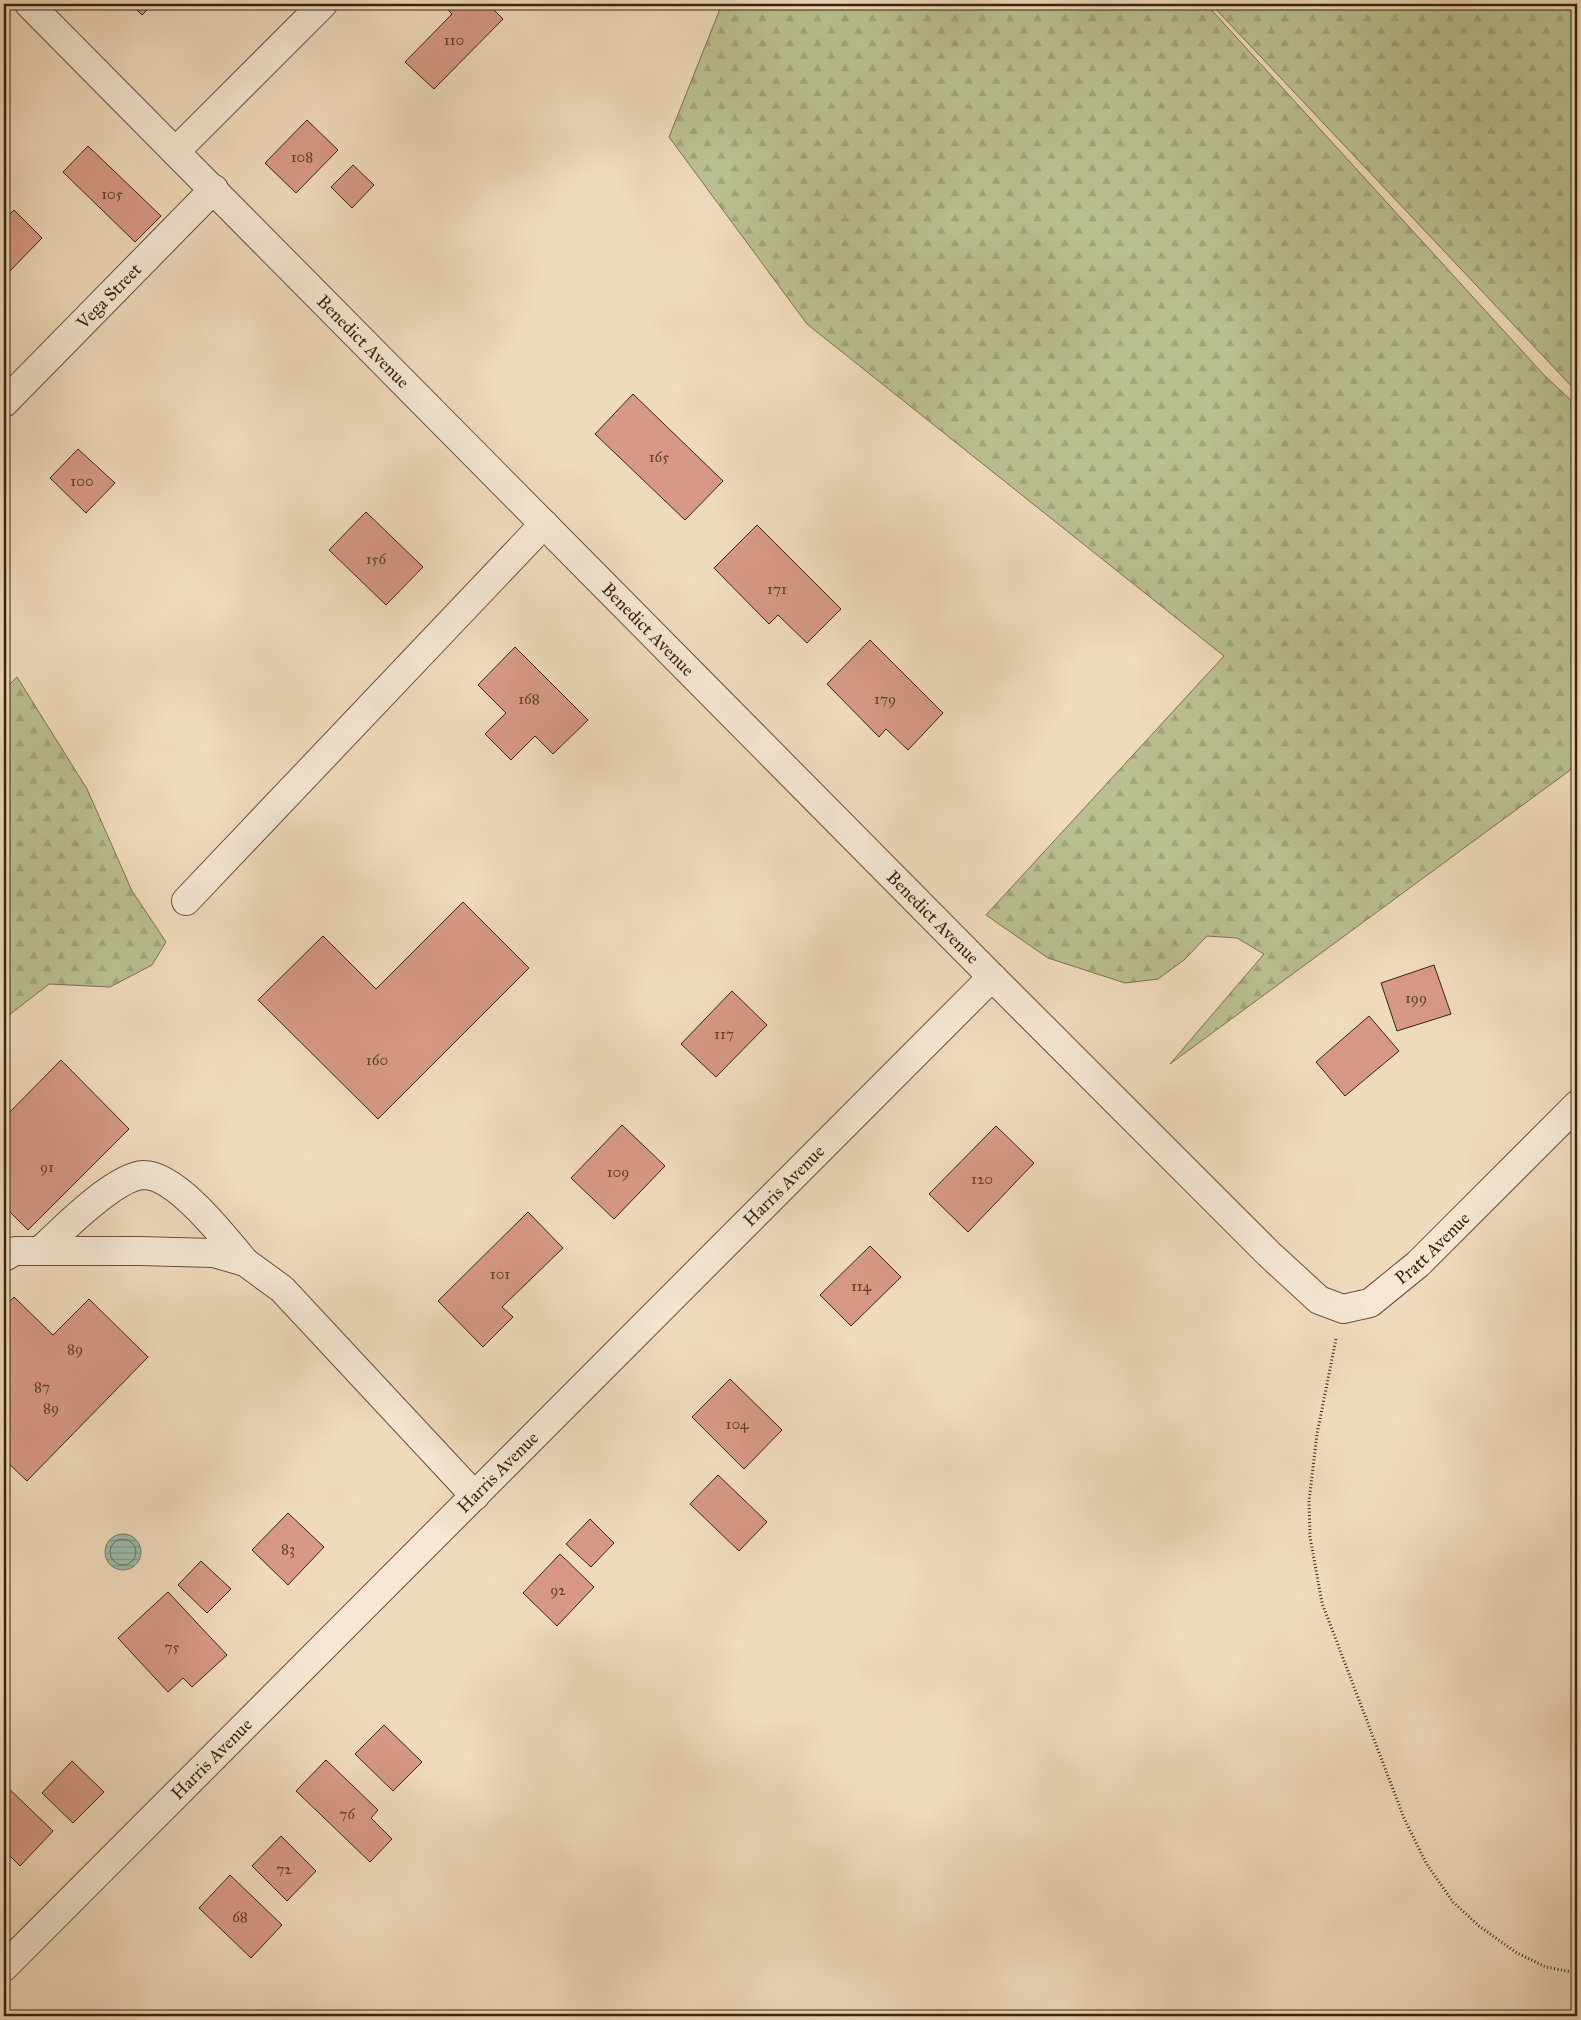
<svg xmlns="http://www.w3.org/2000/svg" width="1581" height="2020" font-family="'IM FELL Great Primer',serif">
  <defs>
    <pattern id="forest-firs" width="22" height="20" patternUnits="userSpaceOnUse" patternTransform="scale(1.25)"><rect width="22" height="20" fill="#babf90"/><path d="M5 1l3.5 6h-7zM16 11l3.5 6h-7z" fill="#a0a47b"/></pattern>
    <pattern id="water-rules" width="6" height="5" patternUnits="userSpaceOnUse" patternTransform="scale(1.25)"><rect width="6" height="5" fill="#9bbbab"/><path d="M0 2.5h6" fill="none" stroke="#7f9889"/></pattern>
  </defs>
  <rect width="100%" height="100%" fill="#f0dabc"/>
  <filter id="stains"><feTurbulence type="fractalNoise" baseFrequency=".004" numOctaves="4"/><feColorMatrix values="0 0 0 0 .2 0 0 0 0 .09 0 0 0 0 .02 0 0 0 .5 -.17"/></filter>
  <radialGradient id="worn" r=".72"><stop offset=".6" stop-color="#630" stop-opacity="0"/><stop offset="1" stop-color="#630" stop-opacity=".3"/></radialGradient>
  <g fill="url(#forest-firs)" stroke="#78724e">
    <path d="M722 4H1206L1543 374 1577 406V762L1569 771 1170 1064 1264 954 1237 938 1207 936 1184 960 1158 979 1125 983 1048 958 986 915 1224 656 807 324 669 137Z"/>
    <path d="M1211 4H1577V392Z"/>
    <path d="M17 677 87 789 132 891 166 942 152 965 110 987 49 984 4 1019V690Z"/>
  </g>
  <circle fill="url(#water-rules)" stroke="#737f6b" cx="123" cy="1552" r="18"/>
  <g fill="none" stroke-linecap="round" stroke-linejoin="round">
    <circle stroke="#69705b" stroke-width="1" cx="123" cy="1552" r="13"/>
  </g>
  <g fill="#d79985" stroke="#37250b">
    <path d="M131 4H153L142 15Z"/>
    <path d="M442 4H488L503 19 434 89 405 62 452 14Z"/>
    <path d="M307 120 338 150 296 193 265 163Z"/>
    <path d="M88 146 161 216 135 242 63 172Z"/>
    <path d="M353 165 374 185 352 208 331 187Z"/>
    <path d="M14 210 42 238 6 275 4 273V220Z"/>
    <path d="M633 394 723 481 685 520 595 434Z"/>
    <path d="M78 449 115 483 86 513 50 478Z"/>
    <path d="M366 512 423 567 386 605 329 550Z"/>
    <path d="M757 525 841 609 807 643 778 615 769 624 714 568Z"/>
    <path d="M870 640 943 713 908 750 886 729 879 737 827 684Z"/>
    <path d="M515 647 588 720 553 754 535 736 511 760 485 734 506 713 478 685Z"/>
    <path d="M463 902 529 968 378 1119 258 1000 323 936 376 989Z"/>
    <path d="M1434 965 1451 1014 1397 1031 1381 983Z"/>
    <path d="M732 991 767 1025 716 1077 681 1044Z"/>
    <path d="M1369 1016 1399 1051 1345 1096 1316 1062Z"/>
    <path d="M61 1060 129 1129 28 1230 4 1206V1118Z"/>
    <path d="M622 1125 665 1166 614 1219 571 1178Z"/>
    <path d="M996 1126 1034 1163 968 1232 929 1194Z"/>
    <path d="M528 1212 563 1248 502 1307 513 1317 483 1347 438 1301Z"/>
    <path d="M870 1246 901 1277 851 1326 820 1295Z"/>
    <path d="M14 1297 53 1335 89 1299 148 1357 27 1481 4 1459V1308Z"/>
    <path d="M730 1379 782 1430 744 1469 692 1417Z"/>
    <path d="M718 1475 767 1522 739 1551 690 1504Z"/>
    <path d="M288 1513 324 1547 288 1585 252 1550Z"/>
    <path d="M590 1519 614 1543 591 1567 566 1544Z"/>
    <path d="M560 1554 594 1587 557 1626 523 1593Z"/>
    <path d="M201 1561 231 1589 207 1613 178 1585Z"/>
    <path d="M168 1592 227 1655 192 1687 183 1678 168 1692 118 1638Z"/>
    <path d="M384 1725 422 1762 393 1791 355 1754Z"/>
    <path d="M326 1760 378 1810 371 1818 392 1839 370 1862 296 1791Z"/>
    <path d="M72 1761 104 1792 73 1823 42 1793Z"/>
    <path d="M4 1784 53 1831 20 1866 4 1850Z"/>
    <path d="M281 1836 316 1871 287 1901 252 1866Z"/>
    <path d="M230 1875 282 1925 251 1958 199 1908Z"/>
  </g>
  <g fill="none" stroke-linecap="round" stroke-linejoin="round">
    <defs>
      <g id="minor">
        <path id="s1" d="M29 4 992 977 1269 1254 1319 1300 1343 1309 1370 1303 1418 1264 1577 1105"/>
        <path d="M176 151 323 4"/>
        <path id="s2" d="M4 403 214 189"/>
        <path d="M186 901 544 524"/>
        <path d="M40 1251C61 1231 114 1177 143 1175 176 1174 225 1238 245 1262"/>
        <path d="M4 1257 15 1251H139L214 1253 245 1262 282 1289 475 1496"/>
        <path id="s3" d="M4 1967 992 977"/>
      </g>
    </defs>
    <use href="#minor" stroke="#655237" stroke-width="30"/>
    <path stroke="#37250b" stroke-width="3" stroke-dasharray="1 2.5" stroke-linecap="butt" d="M1336 1339 1317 1434 1309 1501 1310 1537 1322 1603 1404 1818 1426 1863 1453 1902 1479 1926 1517 1953 1546 1967 1577 1973"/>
    <use href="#minor" stroke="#f5e7d3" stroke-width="28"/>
  </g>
  <g text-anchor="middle" stroke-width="5" stroke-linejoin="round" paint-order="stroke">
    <g font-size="15" fill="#5f422a">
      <text x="454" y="45">110</text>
      <text x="302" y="162">108</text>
      <text x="112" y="199">105</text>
      <text x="659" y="462">165</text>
      <text x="82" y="486">100</text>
      <text x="376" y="564">156</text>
      <text x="777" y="594">171</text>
      <text x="529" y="704">168</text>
      <text x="885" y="704">179</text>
      <text x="1416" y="1003">199</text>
      <text x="724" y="1039">117</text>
      <text x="377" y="1065">160</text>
      <text x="47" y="1172">91</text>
      <text x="618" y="1177">109</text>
      <text x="982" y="1184">120</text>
      <text x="500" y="1279">101</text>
      <text x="861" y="1291">114</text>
      <text x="75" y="1354">89</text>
      <text x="42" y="1392">87</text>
      <text x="51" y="1413">89</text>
      <text x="737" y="1429">104</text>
      <text x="288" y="1554">83</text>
      <text x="558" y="1595">92</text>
      <text x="172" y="1652">75</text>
      <text x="347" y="1819">76</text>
      <text x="284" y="1874">72</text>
      <text x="240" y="1922">68</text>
    </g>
    <g font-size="18" fill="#37250b" stroke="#f5e7d3">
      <text dy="6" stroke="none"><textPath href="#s2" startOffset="150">Vega Street</textPath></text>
      <text dy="6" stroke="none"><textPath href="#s1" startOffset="475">Benedict Avenue</textPath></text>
      <text dy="6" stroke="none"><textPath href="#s1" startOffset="880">Benedict Avenue</textPath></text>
      <text dy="6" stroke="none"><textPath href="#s1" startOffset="1285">Benedict Avenue</textPath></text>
      <text dy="6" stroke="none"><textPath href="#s3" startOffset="1104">Harris Avenue</textPath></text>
      <text dy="6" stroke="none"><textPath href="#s1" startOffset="1965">Pratt Avenue</textPath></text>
      <text dy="6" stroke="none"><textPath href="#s3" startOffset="699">Harris Avenue</textPath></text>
      <text dy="6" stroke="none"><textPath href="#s3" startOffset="294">Harris Avenue</textPath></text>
    </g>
  </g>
  <rect width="1581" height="2020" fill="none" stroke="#f0dabc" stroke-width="20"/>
  <rect x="5" y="5" width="1571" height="2010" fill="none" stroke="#37250b" stroke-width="2.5"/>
  <rect x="10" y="10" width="1561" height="2000" fill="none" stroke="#37250b"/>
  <rect width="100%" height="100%" filter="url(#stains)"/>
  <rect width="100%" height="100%" fill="url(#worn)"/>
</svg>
